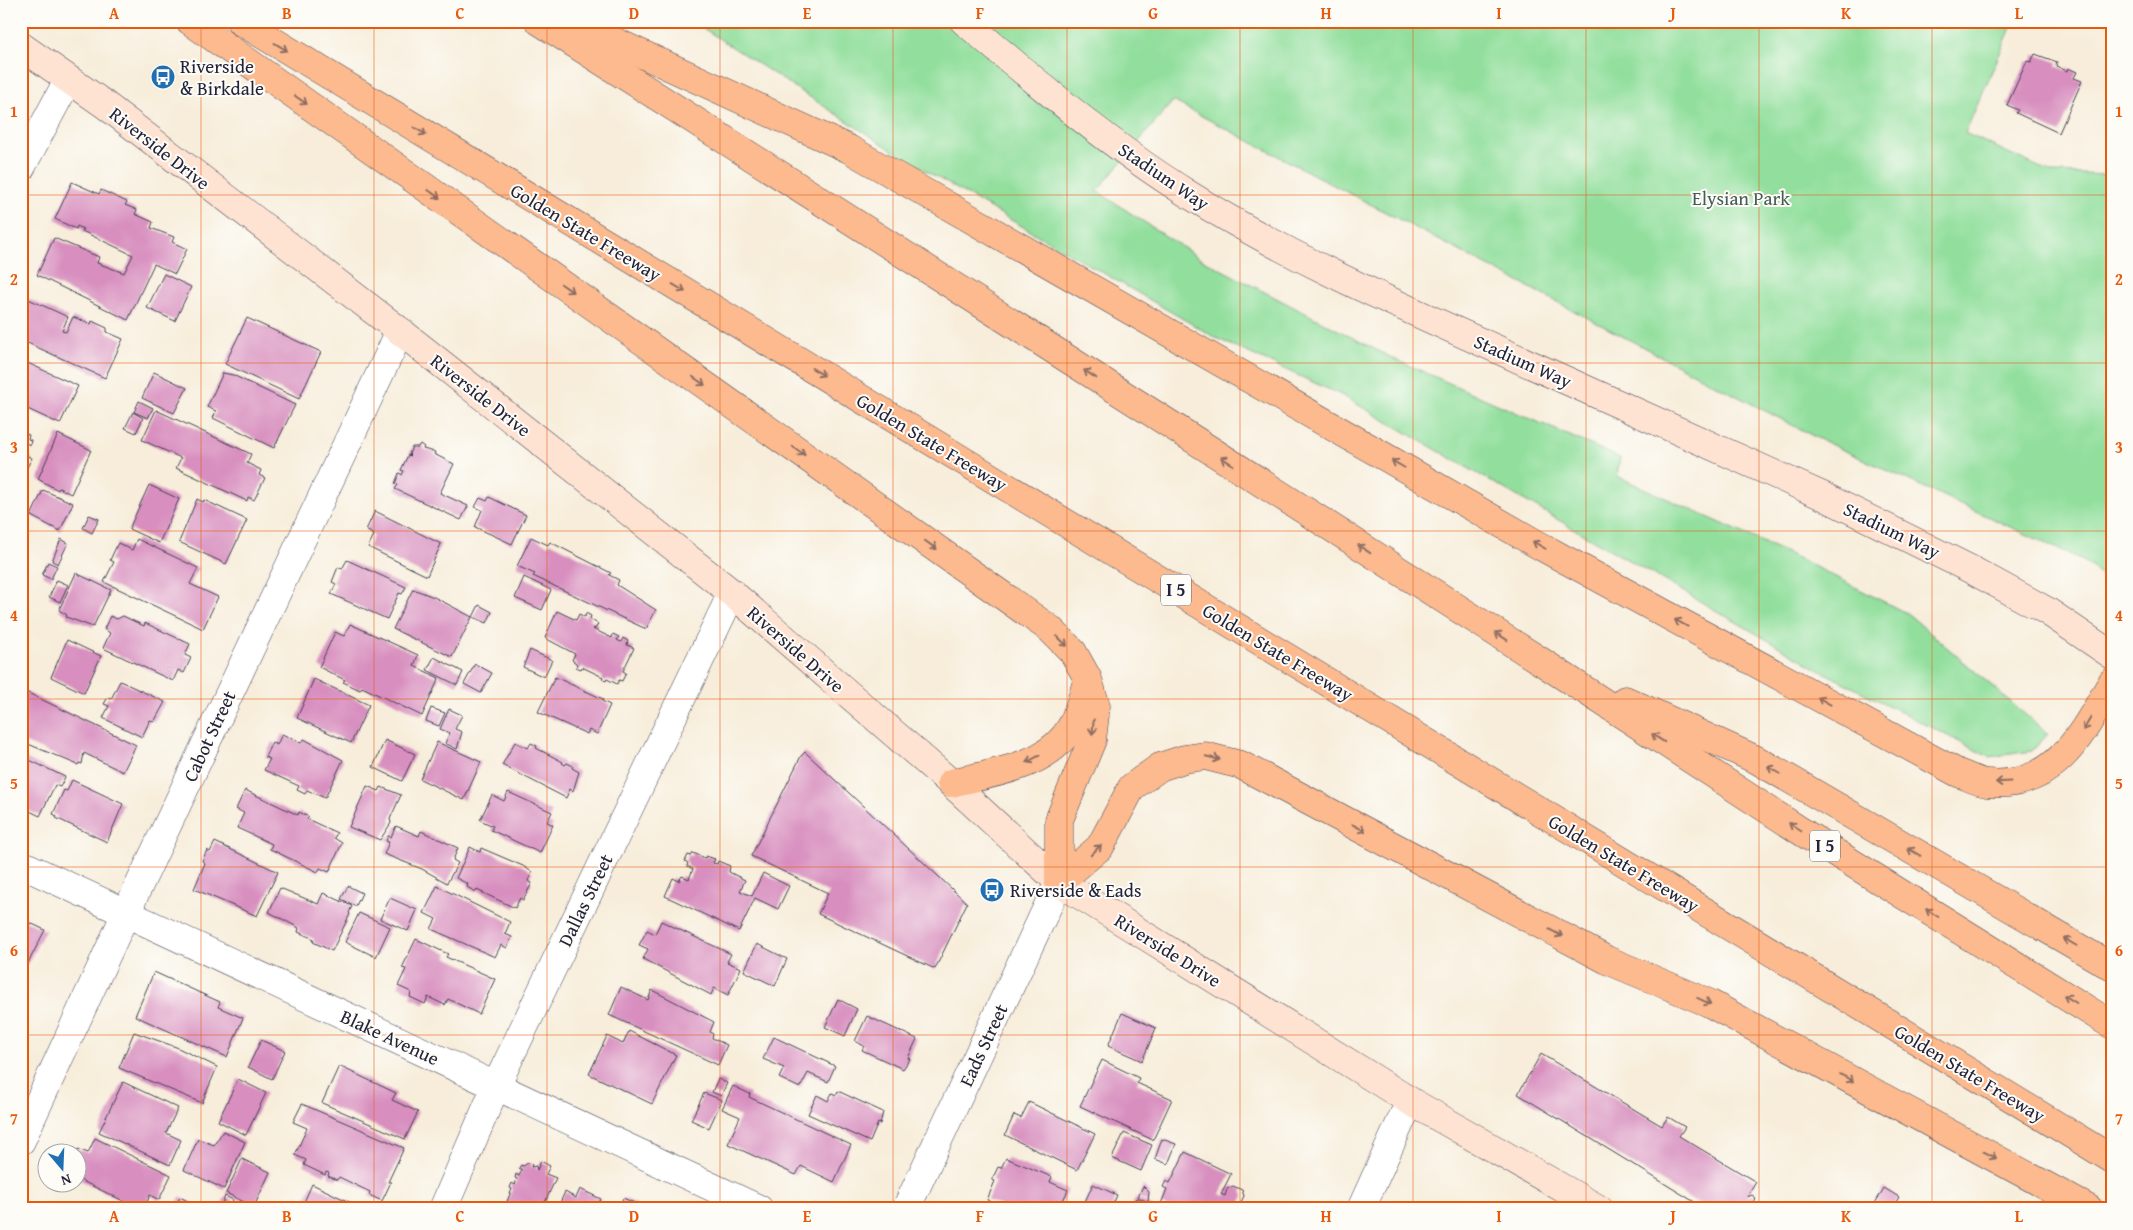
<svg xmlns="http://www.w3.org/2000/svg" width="2133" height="1230" font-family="'Gentium Book Plus',serif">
  <rect width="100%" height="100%" fill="#fdfcf7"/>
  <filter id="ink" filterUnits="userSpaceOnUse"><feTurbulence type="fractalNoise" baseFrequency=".02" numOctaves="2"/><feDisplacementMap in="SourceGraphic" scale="10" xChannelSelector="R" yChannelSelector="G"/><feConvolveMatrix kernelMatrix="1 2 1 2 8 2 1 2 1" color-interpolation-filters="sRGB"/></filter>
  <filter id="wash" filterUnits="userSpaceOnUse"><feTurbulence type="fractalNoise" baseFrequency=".0096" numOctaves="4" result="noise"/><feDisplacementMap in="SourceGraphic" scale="20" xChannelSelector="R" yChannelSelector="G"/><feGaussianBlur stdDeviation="1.12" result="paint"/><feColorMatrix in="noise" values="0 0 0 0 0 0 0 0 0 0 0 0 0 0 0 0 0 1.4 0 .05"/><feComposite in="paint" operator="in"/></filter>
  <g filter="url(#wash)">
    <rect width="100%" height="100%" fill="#f7edda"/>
    <path fill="#92df9d" stroke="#5a806c" d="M692 21H2014L1965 133 2052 173 2112 175V583L2082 560 1817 438 1173 101 1097 191 1199 258 1392 358 1620 458 1617 476 1800 559 1908 614 2048 734 2032 751 1989 757 1823 672 1341 395 1218 339 912 163Z"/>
    <g id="blocks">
      <g fill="#d88fbf">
        <path d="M2035 54 2057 62 2056 66 2067 71 2068 68 2077 72 2074 78 2082 81 2059 133 2016 113 2018 110 2007 105 2027 61 2031 62Z"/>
        <path d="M72 182 99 194 101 190 127 202 125 205 137 210 135 214 153 222 151 228 174 237 172 242 187 249 175 274 154 264 128 320 37 275 54 238 99 257 97 263 124 273 133 255 82 231 83 229 77 226 76 229 55 219Z"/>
        <path d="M164 274 191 287 175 321 147 308Z"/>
        <path d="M24 297 68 317 62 331 66 332 73 317 91 324 92 321 107 328V332L123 339 105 378 21 340V302Z"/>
        <path d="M247 318 321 352 299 399 225 364Z"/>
        <path d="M21 360 78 386 60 424 21 406Z"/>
        <path d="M154 372 187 388 174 413 142 398Z"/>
        <path d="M223 373 233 375 295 405 274 448 213 418 216 411 207 407Z"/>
        <path d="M139 401 153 408 148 418 134 412Z"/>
        <path d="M156 410 251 454 247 463 261 470 259 475 265 478 254 500 248 497 247 501 176 468 181 458 142 440Z"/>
        <path d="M133 412 143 418 136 433 125 428Z"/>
        <path d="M21 432 29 435 28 439 31 440 30 445 26 443 21 452Z"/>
        <path d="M58 434 91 450 71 494 59 488 58 490 38 479Z"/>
        <path d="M420 444 424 447 423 449 435 452 434 454 454 464 440 493 468 506 461 520 395 489 398 485 395 484 399 473 402 475 404 471 401 470 408 455 411 456 409 454 412 447H418Z"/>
        <path d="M21 453 32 458 24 473 21 472Z"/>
        <path d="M149 485 179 499 159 543 129 529Z"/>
        <path d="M43 490 73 503 60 531 31 516Z"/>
        <path d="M489 497 526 515 512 544 475 527 482 510 475 507 480 498 487 501Z"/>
        <path d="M197 499 203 502 204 500 247 520 226 564 179 542Z"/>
        <path d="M375 511 441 544 427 576 368 547 374 535 366 530Z"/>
        <path d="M89 515 99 519 92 533 83 528Z"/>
        <path d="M531 537 548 545 550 542 611 573 609 575 619 580 617 585 656 610 646 629 533 576 535 574 517 566Z"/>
        <path d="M61 539 68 543 58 564 52 561Z"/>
        <path d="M137 539 198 568 190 584 218 597 203 629 104 582 114 562 110 560 118 543 132 550Z"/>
        <path d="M347 560 406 587 402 594 399 593 387 619 331 594 336 584 332 582 338 567 342 569Z"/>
        <path d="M48 562 57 566 51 579 42 575Z"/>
        <path d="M76 573 111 590 93 627 66 617 67 615 59 610Z"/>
        <path d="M524 577 551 590 542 610 515 598Z"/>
        <path d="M57 580 68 585 60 602 49 597Z"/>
        <path d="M413 589 434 597 472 617 452 657 393 629Z"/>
        <path d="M479 605 492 612 487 623 473 617Z"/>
        <path d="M557 611 576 620 579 614 585 617 586 613 591 616 590 619 598 624 596 628 593 629 612 638 613 634 619 637 617 640 621 642 623 638 628 641 627 645 634 648 623 671 626 673 622 681 619 680 617 684 607 679 606 681 602 679 603 677 582 667 581 669 576 667 577 664 572 660 575 654 545 638Z"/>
        <path d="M110 616 117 619 123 616 144 626 145 623 190 644 185 655 191 658 184 673 178 670 173 681 103 648 110 633 104 629Z"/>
        <path d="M350 624 418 655 414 666 439 678 422 716 362 687 360 690 343 682 345 680 319 667 335 632 344 636Z"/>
        <path d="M67 640 101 656 84 693 51 677Z"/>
        <path d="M530 650 552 660 544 677 523 667Z"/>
        <path d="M434 657 463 672 457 685 427 670Z"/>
        <path d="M475 664 492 673 481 693 464 684Z"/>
        <path d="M555 677 603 699 602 701 610 705 597 734 589 730 587 734 538 712Z"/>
        <path d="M314 679 369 705 351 743 297 718Z"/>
        <path d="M120 681 165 702 154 722 150 720 142 737 103 718 109 706 104 704 108 697 111 699Z"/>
        <path d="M24 691 136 745 123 772 84 753 82 764 79 763 78 765 21 741V697Z"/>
        <path d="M431 708 445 713 439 726 426 721Z"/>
        <path d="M449 709 462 715 455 729 462 732 457 749 445 743 450 733 440 729Z"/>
        <path d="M282 734 301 743 304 739 343 760 325 798 307 790 305 794 297 790 299 786 264 770 270 759 265 757 272 742 277 745Z"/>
        <path d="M385 740 415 754 402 781 373 767Z"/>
        <path d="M437 742 481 762 464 800 420 779Z"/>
        <path d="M515 742 528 748 531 743 537 746 536 748 563 762 562 763 565 765 567 763 573 766 572 768 579 772 573 791 570 789 566 798 502 765Z"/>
        <path d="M805 752 967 903 935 969 818 914 828 893 751 856 801 756Z"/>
        <path d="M21 756 65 777 60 787 55 785 40 816 21 807Z"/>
        <path d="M72 780 123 804 107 842 56 818 57 816 53 814 64 790 67 791Z"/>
        <path d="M367 786 379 791 381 787 401 795 390 819 391 823 380 840 349 827Z"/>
        <path d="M245 790 298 815 299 812 309 817 307 819 337 833 334 838 342 843 329 872 320 868 318 872 270 849 272 844 237 828 244 813 236 809Z"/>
        <path d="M508 792 552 812 547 822 553 825 540 853 491 830 493 826 480 820 492 795 504 801Z"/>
        <path d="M396 826 419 836 421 831 458 848 453 860 458 863 447 883 422 869 384 854 389 842 386 841 388 836 391 837Z"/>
        <path d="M215 842 278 872 257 916 194 889 205 863 202 861 207 850 210 852Z"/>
        <path d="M470 847 480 852 481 848 523 866 532 872 528 881 532 883 523 900 520 898 515 908 477 890 476 892 467 887 468 884 456 878Z"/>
        <path d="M693 853 705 858 706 856 715 859 713 863 717 864 718 861 730 866 729 872 745 880 740 891 752 896 763 873 789 886 778 909 755 898 739 931 665 896 673 878 679 881 682 876 689 879 693 869 687 866 688 863 685 861 688 855 691 856Z"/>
        <path d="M348 886 362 893 356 906 341 899Z"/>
        <path d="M437 886 510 922 505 934 512 937 507 948 501 945 495 957 431 929 436 919 424 913Z"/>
        <path d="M280 888 318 904 323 893 352 906 349 913 350 914 332 951 313 942 314 939 298 932 299 928 269 912Z"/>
        <path d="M390 898 417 910 408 931 380 919Z"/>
        <path d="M359 913 390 927 376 957 345 942Z"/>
        <path d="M21 915 27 918 26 921 45 930 27 965 21 962Z"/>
        <path d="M661 921 731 954 727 962 741 968 728 995 714 988 711 995 643 959 648 949 639 945 647 930 655 934Z"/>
        <path d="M416 939 448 954 446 957 495 979 479 1014 448 999 445 1005 428 997 425 1004 410 997 411 992 398 986 406 969 402 968Z"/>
        <path d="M757 944 787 959 775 986 744 971Z"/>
        <path d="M154 972 220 1002 218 1007 243 1018 227 1057 135 1016Z"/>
        <path d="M621 987 648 1000 652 990 714 1022 710 1032 713 1034 712 1038 727 1045 718 1065 609 1015Z"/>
        <path d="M838 999 857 1009 845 1036 825 1027Z"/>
        <path d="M1122 1013 1156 1028 1142 1061 1108 1046Z"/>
        <path d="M867 1016 917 1039 908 1058 910 1059 903 1069 862 1050 864 1046 855 1041Z"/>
        <path d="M629 1031 676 1055 652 1104 589 1074 607 1036 623 1044Z"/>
        <path d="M134 1032 176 1047 217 1067 202 1103 119 1068Z"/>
        <path d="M774 1037 835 1066 828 1082 808 1073 800 1088 779 1078 784 1068 763 1059Z"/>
        <path d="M261 1040 285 1051 272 1079 248 1067Z"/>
        <path d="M1541 1054 1662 1126 1668 1117 1685 1127 1679 1136 1756 1182 1747 1197 1752 1195 1756 1198 1752 1209H1742V1206L1740 1209H1706L1518 1094Z"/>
        <path d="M1102 1060 1139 1078 1137 1083 1172 1099 1153 1140 1080 1106Z"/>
        <path d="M339 1066 396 1093 392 1100 418 1112 405 1139 322 1103Z"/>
        <path d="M238 1079 266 1093 246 1135 218 1121Z"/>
        <path d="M718 1079 727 1083 721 1096 712 1092Z"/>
        <path d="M123 1082 178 1108 166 1133 181 1140 170 1165 99 1132Z"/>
        <path d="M733 1086 750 1094 749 1097 851 1145 834 1182 801 1166 796 1175 728 1144 740 1117 722 1109Z"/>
        <path d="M838 1091 883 1112 880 1124 878 1123 870 1142 808 1114 817 1095 828 1101 832 1093 836 1095Z"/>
        <path d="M704 1093 722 1100 709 1128 691 1120Z"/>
        <path d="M1029 1102 1095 1134 1077 1170 1005 1135 1014 1115 1021 1118Z"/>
        <path d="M302 1104 404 1148 388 1182H391L382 1201 369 1195 370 1192 339 1177 337 1180 328 1176 329 1173 326 1172 325 1175 304 1165 306 1160 295 1155 307 1128 293 1122Z"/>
        <path d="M223 1131 245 1142 224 1189 184 1170 198 1139 214 1145Z"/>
        <path d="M1124 1133 1152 1145 1141 1171 1112 1158Z"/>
        <path d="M95 1138 171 1175 159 1200 150 1195 144 1209H140L78 1179 83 1163 78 1160 77 1152 78 1149 88 1153Z"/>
        <path d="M1162 1139 1176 1144 1168 1164 1155 1159Z"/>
        <path d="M1185 1152 1231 1174 1221 1194 1225 1196 1227 1189 1233 1186 1242 1190 1244 1196 1240 1204 1254 1209H1170L1161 1204 1167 1189 1163 1187 1166 1181 1170 1183Z"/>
        <path d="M1006 1158 1052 1177 1050 1182 1068 1190 1059 1209H1007L987 1200 995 1181 992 1180 998 1167 1001 1168Z"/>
        <path d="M242 1159 270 1172 254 1207 226 1193Z"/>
        <path d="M541 1161 550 1166 546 1174 556 1178 542 1209H504L512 1189 510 1188 512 1183 515 1185 517 1179 515 1178 516 1174 519 1176 522 1170 519 1168 521 1165 523 1166 528 1163 532 1164 531 1167 536 1166 537 1170Z"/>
        <path d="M312 1184 364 1209H301Z"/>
        <path d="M1093 1184 1117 1195 1111 1209H1090L1083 1206Z"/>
        <path d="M1143 1186 1149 1192 1148 1202 1138 1197Z"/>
        <path d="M1884 1188 1899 1197 1892 1209H1880L1874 1205Z"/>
        <path d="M580 1189 601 1199 596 1209H557L565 1192 576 1198Z"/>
        <path d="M225 1196 233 1200 231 1206 237 1209H220Z"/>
        <path d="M180 1197 204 1209H174Z"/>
        <path d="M623 1198 637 1204 635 1209H618Z"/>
        <path d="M1136 1198 1158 1209H1129Z"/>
      </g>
    </g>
  </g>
  <g filter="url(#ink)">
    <use href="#blocks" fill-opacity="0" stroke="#424053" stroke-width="1"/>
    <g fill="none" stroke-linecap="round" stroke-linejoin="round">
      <defs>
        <g id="minor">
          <path d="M21 168 68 80"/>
          <path d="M21 864 759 1209"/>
          <path d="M21 1141 126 913 400 331"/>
          <path d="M443 1209 496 1086 732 593"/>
          <path d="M906 1209 1059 882"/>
          <path d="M1361 1209 1410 1101"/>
        </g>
        <g id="secondary">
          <path d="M964 21C1036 82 1108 144 1188 194 1288 257 1396 304 1503 352 1610 400 1717 449 1825 497L1970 569 2047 611 2112 655"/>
          <path d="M21 46 104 104 400 331 732 593 951 783 1059 882 1410 1101 1599 1209"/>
        </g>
        <g id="motorway">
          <path d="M190 21 1050 629 1073 652 1088 679 1096 706 1092 740 1059 820V882"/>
          <path d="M240 21 2112 1159"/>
          <path d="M539 21 1542 662 1799 830 2112 1025"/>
          <path d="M570 21 849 149 1542 547 1958 773C1967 776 1977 782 1987 783 2056 790 2083 732 2112 682"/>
          <path d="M1625 700 1757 760 2112 967"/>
          <path d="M951 783C992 773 1050 767 1072 725 1079 711 1083 695 1087 681"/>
          <path d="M1059 882 1100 847 1132 787 1160 767 1184 759 1205 756 1241 765 1607 960 1709 1003 2089 1209"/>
        </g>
      </defs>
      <use href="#minor" stroke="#424053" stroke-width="29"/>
      <use href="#secondary" stroke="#424053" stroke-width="29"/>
      <use href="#motorway" stroke="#424053" stroke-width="29"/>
      <use href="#minor" stroke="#fff" stroke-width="28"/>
      <use href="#secondary" stroke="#fee3d2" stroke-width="28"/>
      <use href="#motorway" stroke="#fcba8e" stroke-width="28"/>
    </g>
    <defs><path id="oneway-shaft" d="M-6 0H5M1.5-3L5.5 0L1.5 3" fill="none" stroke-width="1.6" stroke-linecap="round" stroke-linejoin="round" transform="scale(1.25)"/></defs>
    <g stroke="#8f6e64">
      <use href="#oneway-shaft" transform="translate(281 47) rotate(31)"/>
      <use href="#oneway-shaft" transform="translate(301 100) rotate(35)"/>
      <use href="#oneway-shaft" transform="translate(420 131) rotate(31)"/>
      <use href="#oneway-shaft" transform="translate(434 194) rotate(35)"/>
      <use href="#oneway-shaft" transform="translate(567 288) rotate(35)"/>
      <use href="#oneway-shaft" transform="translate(679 288) rotate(31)"/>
      <use href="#oneway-shaft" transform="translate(818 372) rotate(31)"/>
      <use href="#oneway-shaft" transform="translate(1090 374) rotate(-147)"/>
      <use href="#oneway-shaft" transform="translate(699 381) rotate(35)"/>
      <use href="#oneway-shaft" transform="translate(799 451) rotate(35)"/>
      <use href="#oneway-shaft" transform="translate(1227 461) rotate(-147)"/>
      <use href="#oneway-shaft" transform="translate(1398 464) rotate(-150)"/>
      <use href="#oneway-shaft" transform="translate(931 545) rotate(35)"/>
      <use href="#oneway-shaft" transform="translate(1539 545) rotate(-150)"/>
      <use href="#oneway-shaft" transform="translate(1364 549) rotate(-147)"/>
      <use href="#oneway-shaft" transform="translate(1681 623) rotate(-151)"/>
      <use href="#oneway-shaft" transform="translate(1501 636) rotate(-147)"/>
      <use href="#oneway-shaft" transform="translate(1062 641) rotate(44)"/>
      <use href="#oneway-shaft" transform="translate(1824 701) rotate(-151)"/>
      <use href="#oneway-shaft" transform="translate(2087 724) rotate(121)"/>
      <use href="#oneway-shaft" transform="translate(1093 727) rotate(96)"/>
      <use href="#oneway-shaft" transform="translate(1658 738) rotate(-147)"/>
      <use href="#oneway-shaft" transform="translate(1213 758) rotate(13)"/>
      <use href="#oneway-shaft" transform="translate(1033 759) rotate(152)"/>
      <use href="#oneway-shaft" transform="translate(1774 770) rotate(-150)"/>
      <use href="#oneway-shaft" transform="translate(2003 782) rotate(177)"/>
      <use href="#oneway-shaft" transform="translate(1795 827) rotate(-147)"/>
      <use href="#oneway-shaft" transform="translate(1359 828) rotate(28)"/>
      <use href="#oneway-shaft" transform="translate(1096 850) rotate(-45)"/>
      <use href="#oneway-shaft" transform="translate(1914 852) rotate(-150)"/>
      <use href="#oneway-shaft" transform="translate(1932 913) rotate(-148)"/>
      <use href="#oneway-shaft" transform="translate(1556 933) rotate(28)"/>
      <use href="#oneway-shaft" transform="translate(2070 942) rotate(-150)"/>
      <use href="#oneway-shaft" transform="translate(2070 999) rotate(-148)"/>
      <use href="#oneway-shaft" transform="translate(1704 1001) rotate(24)"/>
      <use href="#oneway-shaft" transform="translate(1847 1078) rotate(28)"/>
      <use href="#oneway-shaft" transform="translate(1990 1155) rotate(28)"/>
    </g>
  </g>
  <path fill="none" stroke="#e8590c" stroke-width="1" stroke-opacity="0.55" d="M201 21V1209M374 21V1209M547 21V1209M720 21V1209M893 21V1209M1067 21V1209M1240 21V1209M1413 21V1209M1586 21V1209M1759 21V1209M1932 21V1209M21 195H2112M21 363H2112M21 531H2112M21 699H2112M21 867H2112M21 1035H2112"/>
  <defs>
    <symbol id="bus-disc" viewBox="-11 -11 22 22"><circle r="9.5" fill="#1f6fb2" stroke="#fdfcf7"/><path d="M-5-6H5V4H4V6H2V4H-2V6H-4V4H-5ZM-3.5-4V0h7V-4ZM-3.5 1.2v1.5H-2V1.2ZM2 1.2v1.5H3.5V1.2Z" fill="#fff"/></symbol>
  </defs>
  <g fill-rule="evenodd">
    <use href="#bus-disc" x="149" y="63" width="28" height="28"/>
    <use href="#bus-disc" x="978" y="876" width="28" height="28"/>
  </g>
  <g text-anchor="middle" stroke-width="4" stroke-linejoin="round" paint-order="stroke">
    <g fill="#fdfcf7" stroke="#646373" stroke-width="1">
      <rect x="1161" y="574.5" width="30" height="31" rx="4"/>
      <rect x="1810" y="830.5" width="30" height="31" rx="4"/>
    </g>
    <g font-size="18" font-weight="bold" fill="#22223b">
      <text x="1176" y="596">I 5</text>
      <text x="1825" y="852">I 5</text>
    </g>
    <g font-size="19" fill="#22223b" stroke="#fdfcf7" text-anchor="start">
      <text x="180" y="73">Riverside<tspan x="180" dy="22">&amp; Birkdale</tspan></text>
      <text x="1010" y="897">Riverside &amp; Eads</text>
    </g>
    <g font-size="19" fill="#22223b" stroke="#fdfcf7">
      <text transform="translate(160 148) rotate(38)" y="7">Riverside Drive</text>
      <text transform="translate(1164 176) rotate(34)" y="7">Stadium Way</text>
      <text transform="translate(586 232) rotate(31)" y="7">Golden State Freeway</text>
      <text transform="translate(1523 361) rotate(24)" y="7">Stadium Way</text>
      <text transform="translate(481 395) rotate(38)" y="7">Riverside Drive</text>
      <text transform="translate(932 442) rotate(31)" y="7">Golden State Freeway</text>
      <text transform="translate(1892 530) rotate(26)" y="7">Stadium Way</text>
      <text transform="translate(796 649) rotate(41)" y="7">Riverside Drive</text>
      <text transform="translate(1278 652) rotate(31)" y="7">Golden State Freeway</text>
      <text transform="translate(209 736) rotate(-65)" y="7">Cabot Street</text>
      <text transform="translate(1624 863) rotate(31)" y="7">Golden State Freeway</text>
      <text transform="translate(585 900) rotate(-64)" y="7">Dallas Street</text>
      <text transform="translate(1168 950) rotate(32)" y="7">Riverside Drive</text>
      <text transform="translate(390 1037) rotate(25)" y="7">Blake Avenue</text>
      <text transform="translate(983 1045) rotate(-65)" y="7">Eads Street</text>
      <text transform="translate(1970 1073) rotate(31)" y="7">Golden State Freeway</text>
    </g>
    <g font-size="19" fill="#445b58" stroke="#fdfcf7">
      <text x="1741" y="205">Elysian Park</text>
    </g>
  </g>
  <rect width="2133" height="1230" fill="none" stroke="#fdfcf7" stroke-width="55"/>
  <g transform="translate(62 1168) rotate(161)"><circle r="24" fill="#fdfcf7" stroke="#a5a5ac"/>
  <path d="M0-4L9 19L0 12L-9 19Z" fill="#1f6fb2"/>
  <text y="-8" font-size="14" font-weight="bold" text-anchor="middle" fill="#22223b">N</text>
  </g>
  <rect x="28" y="28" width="2078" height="1174" fill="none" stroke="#e8590c" stroke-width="2"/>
  <g font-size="16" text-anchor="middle" font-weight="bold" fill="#e8590c">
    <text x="114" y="19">A</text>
    <text x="287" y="19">B</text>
    <text x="460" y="19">C</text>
    <text x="634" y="19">D</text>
    <text x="807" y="19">E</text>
    <text x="980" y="19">F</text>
    <text x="1153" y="19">G</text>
    <text x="1326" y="19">H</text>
    <text x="1499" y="19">I</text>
    <text x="1673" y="19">J</text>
    <text x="1846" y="19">K</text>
    <text x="2019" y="19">L</text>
    <text x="14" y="117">1</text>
    <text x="2119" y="117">1</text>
    <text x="14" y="285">2</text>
    <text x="2119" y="285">2</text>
    <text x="14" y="453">3</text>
    <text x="2119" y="453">3</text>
    <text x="14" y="621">4</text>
    <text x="2119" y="621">4</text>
    <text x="14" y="789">5</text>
    <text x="2119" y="789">5</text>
    <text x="14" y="956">6</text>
    <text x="2119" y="956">6</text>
    <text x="14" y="1124">7</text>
    <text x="2119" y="1124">7</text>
    <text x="114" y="1222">A</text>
    <text x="287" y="1222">B</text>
    <text x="460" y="1222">C</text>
    <text x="634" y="1222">D</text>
    <text x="807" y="1222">E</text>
    <text x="980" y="1222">F</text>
    <text x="1153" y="1222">G</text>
    <text x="1326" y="1222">H</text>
    <text x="1499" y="1222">I</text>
    <text x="1673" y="1222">J</text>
    <text x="1846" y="1222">K</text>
    <text x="2019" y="1222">L</text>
  </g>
</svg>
